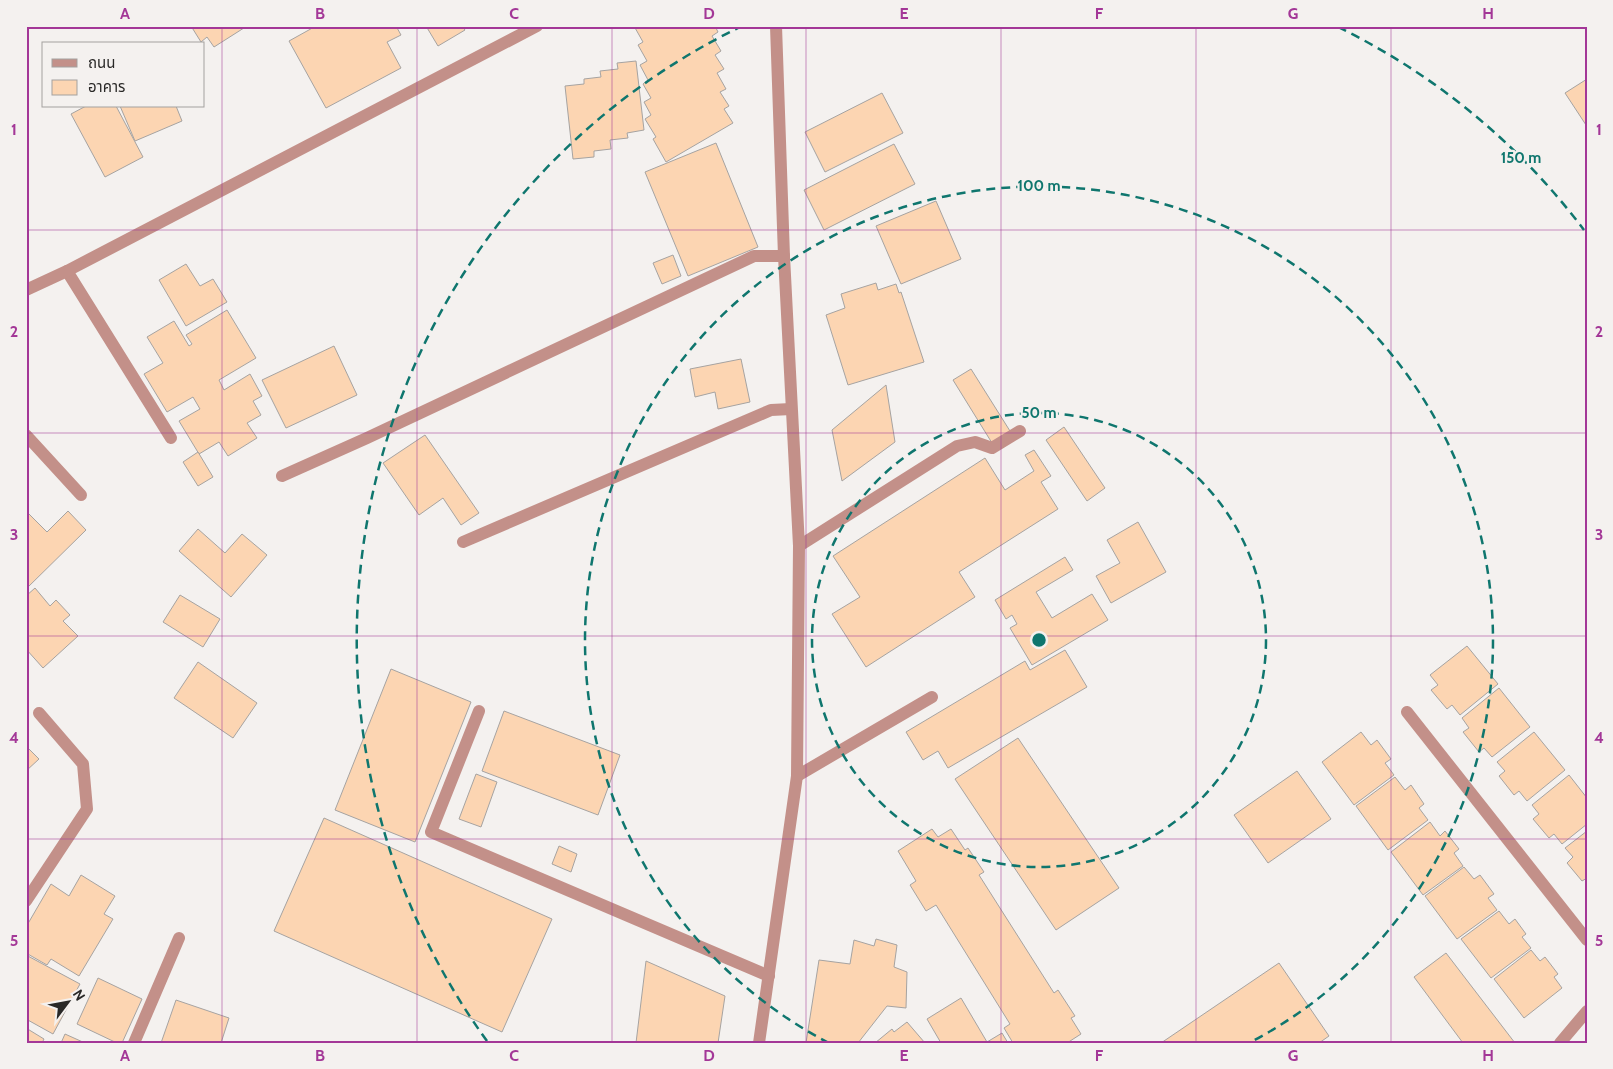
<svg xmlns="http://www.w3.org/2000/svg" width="1613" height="1069" font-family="Cabin,'Noto Sans Thai',sans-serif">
  <rect width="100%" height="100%" fill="#f4f1ef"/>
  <g fill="#fcd5b2" stroke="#a6a3a1">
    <path d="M191 26H247L214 47 207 37 201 42Z"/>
    <path d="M316 26H396L401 35 387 42 401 68 326 108 289 41Z"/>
    <path d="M426 26H462L465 30 438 46Z"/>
    <path d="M634 26H715L718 32 712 36 721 51 715 55 724 69 717 73 726 89 720 92 729 106 724 109 733 123 666 162 653 139 656 137 645 119 651 115 644 102 651 98 643 84 648 80 640 65 647 61 638 45 643 42Z"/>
    <path d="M636 61 644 130 627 133 628 138 610 140 611 149 594 151V157L573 159 565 86 584 84V79L601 77 600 71 618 69 617 63Z"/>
    <path d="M1587 79V124L1586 125 1565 93Z"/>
    <path d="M882 93 903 133 825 172 805 132Z"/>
    <path d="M86 106H116L143 157 105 177 71 114Z"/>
    <path d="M120 106H176L182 121 135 141Z"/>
    <path d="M716 143 758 247 688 276 645 172Z"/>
    <path d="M894 144 915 184 824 230 804 190Z"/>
    <path d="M936 201 961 259 901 284 876 226Z"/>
    <path d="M673 255 681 276 662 284 653 263Z"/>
    <path d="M186 264 200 286 213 279 227 302 186 326 159 280Z"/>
    <path d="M876 283 878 290 896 284 899 293 901 292 924 362 848 385 826 315 845 308 841 294Z"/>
    <path d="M227 310 256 358 219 380 224 390 250 374 262 396 253 401 261 415 247 423 257 438 228 456 219 442 199 454 179 421 200 409 193 397 167 412 144 374 163 363 147 337 174 321 189 346 192 344 186 335Z"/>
    <path d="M334 346 357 395 286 428 262 380Z"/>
    <path d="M741 359 750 402 718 409 715 392 695 397 690 369Z"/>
    <path d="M971 369 1010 431 992 443 953 380Z"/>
    <path d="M886 385 895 442 842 481 832 430Z"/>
    <path d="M1064 427 1105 488 1087 501 1046 440Z"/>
    <path d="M425 435 479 513 461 525 443 498 419 515 383 463Z"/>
    <path d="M1034 450 1051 476 1041 482 1058 509 959 572 975 597 866 667 832 614 860 597 833 556 985 458 1005 490 1034 471 1025 455Z"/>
    <path d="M198 452 213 477 198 486 183 462Z"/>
    <path d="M26 511 47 532 68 511 86 530 26 589Z"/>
    <path d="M1138 522 1166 572 1111 603 1096 576 1120 563 1107 540Z"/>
    <path d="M198 529 225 553 242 534 267 555 231 597 179 551Z"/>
    <path d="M1065 557 1073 570 1036 592 1052 618 1092 594 1108 620 1032 665 1010 628 1017 624 1012 615 1006 619 995 600Z"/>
    <path d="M35 588 50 606 56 600 70 615 63 621 78 636 43 668 26 649V596Z"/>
    <path d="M180 595 220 619 203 647 163 622Z"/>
    <path d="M1467 646 1498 684 1460 715 1452 705 1447 709 1431 690 1438 685 1430 675Z"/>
    <path d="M1065 650 1087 687 948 768 938 751 923 760 906 732 1025 661 1030 670Z"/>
    <path d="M198 662 257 703 233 738 174 698Z"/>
    <path d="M391 669 471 702 415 842 335 810Z"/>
    <path d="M1499 688 1530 727 1492 757 1484 748 1479 752 1463 732 1469 728 1462 718Z"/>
    <path d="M504 711 620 755 598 815 482 771Z"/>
    <path d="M1361 732 1371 745 1377 740 1391 759 1385 763 1394 775 1354 805 1322 762Z"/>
    <path d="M1534 732 1565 770 1527 801 1519 791 1514 795 1499 776 1505 771 1497 762Z"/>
    <path d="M1018 738 1119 888 1056 930 955 779Z"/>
    <path d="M26 746 39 759 26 771Z"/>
    <path d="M1297 771 1331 819 1268 863 1234 815Z"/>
    <path d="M476 774 497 782 481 827 459 819Z"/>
    <path d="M1569 775 1587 798V824L1562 844 1554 834 1549 838 1533 819 1539 814 1532 805Z"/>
    <path d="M1395 777 1405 790 1411 785 1424 804 1419 808 1428 820 1388 850 1356 806Z"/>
    <path d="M324 818 552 919 502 1032 274 931Z"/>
    <path d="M1430 822 1440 836 1445 831 1459 849 1454 853 1463 866 1423 895 1391 852Z"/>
    <path d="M932 829 938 837 951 829 965 850 968 848 984 872 979 875 1054 993 1058 990 1075 1016 1071 1018 1081 1034 1067 1043H1013L1004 1028 1010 1024 936 905 926 911 910 885 916 881 898 851Z"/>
    <path d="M1587 831V878L1582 881 1567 863 1573 857 1565 848Z"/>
    <path d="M559 846 577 854 571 872 552 864Z"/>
    <path d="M1464 867 1474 879 1480 875 1494 894 1488 898 1497 910 1457 939 1425 896Z"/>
    <path d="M81 875 115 896 104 914 113 919 79 976 51 959 47 965 26 953V927L51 884 69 896Z"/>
    <path d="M1499 911 1509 924 1515 919 1526 934 1522 937 1531 948 1491 978 1461 939Z"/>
    <path d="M876 939 897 945 894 967 907 972 906 1008 887 1006 858 1043H806L819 960 850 964 854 940 874 946Z"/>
    <path d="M1531 950 1540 961 1545 957 1558 974 1554 977 1562 988 1524 1018 1494 979Z"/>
    <path d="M1446 953 1515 1043H1463L1414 977Z"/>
    <path d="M26 955 80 984 53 1034 26 1019Z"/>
    <path d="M646 961 725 996 718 1043H636Z"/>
    <path d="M1279 963 1329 1036 1319 1043H1161Z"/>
    <path d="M98 978 142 999 122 1043H117L77 1024Z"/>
    <path d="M961 998 987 1042 1002 1033 1008 1043H941L927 1019Z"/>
    <path d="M176 1000 229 1018 221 1043H161Z"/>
    <path d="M907 1022 925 1043H875L892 1029 894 1032Z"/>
    <path d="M26 1028 44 1039 42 1043H26Z"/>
    <path d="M65 1034 85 1043H61Z"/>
  </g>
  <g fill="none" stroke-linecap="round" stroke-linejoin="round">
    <path stroke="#c39089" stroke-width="12" d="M479 711 431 832 769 976"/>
    <g stroke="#c39089" stroke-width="12">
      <path d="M67 271 171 438"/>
      <path d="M26 290 67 271 537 26"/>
      <path d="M26 435 81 495"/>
      <path d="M282 476 367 438 754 256H784"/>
      <path d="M463 542 771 410 791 409"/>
      <path d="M799 546 957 446 975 442 992 448 1020 431"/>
      <path d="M1407 712 1587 940"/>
      <path d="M797 776 932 697"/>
      <path d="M26 901 87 809 83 764 39 713"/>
      <path d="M134 1043 179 938"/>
      <path d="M1560 1043 1587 1011"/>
    </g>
    <path stroke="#c39089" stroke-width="12" d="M759 1043 797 776 799 546 784 256 776 26"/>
  </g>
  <path fill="none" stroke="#a33797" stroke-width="1" stroke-opacity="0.55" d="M222 26V1043M417 26V1043M612 26V1043M806 26V1043M1001 26V1043M1196 26V1043M1391 26V1043M26 230H1587M26 433H1587M26 636H1587M26 839H1587"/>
  <g fill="none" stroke="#0f766e" stroke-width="2.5" stroke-dasharray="9 6">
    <circle cx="1039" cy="640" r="227"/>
    <path d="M829 1043A454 454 0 1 1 1249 1043"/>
    <path d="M487 1041A682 682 0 0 1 740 27M1338 27A682 682 0 0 1 1584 230"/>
  </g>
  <circle cx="1039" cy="640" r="8" fill="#0f766e" stroke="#f4f1ef" stroke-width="2.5"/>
  <g font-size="15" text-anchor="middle" font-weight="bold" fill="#0f766e" stroke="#f4f1ef" stroke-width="4.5" stroke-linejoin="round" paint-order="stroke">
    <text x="1521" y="163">150 m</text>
    <text x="1039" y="191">100 m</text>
    <text x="1039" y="418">50 m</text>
  </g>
  <rect width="1613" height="1069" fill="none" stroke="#f4f1ef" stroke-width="55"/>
  <rect x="42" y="42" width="162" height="65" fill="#f4f1ef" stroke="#a3a19f"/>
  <rect x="52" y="59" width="25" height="8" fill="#c39089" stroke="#a3a19f"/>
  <text x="88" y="68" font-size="15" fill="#292827">ถนน</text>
  <rect x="52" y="80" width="25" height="15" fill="#fcd5b2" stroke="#a3a19f"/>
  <text x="88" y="92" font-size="15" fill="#292827">อาคาร</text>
  <g transform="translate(68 1002) rotate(58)" stroke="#f4f1ef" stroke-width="4" paint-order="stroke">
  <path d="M0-4L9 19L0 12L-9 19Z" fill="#292827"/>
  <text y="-8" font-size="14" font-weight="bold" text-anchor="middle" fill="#292827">N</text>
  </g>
  <rect x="28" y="28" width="1558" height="1014" fill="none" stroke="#a33797" stroke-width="2"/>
  <g font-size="16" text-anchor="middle" font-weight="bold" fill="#a33797">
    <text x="125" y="19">A</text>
    <text x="320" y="19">B</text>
    <text x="514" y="19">C</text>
    <text x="709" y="19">D</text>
    <text x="904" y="19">E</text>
    <text x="1099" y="19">F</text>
    <text x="1293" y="19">G</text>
    <text x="1488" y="19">H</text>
    <text x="14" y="135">1</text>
    <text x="1599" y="135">1</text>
    <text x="14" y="337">2</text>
    <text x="1599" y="337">2</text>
    <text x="14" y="540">3</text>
    <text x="1599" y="540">3</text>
    <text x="14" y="743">4</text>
    <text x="1599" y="743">4</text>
    <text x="14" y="946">5</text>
    <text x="1599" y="946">5</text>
    <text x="125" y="1061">A</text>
    <text x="320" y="1061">B</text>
    <text x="514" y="1061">C</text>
    <text x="709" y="1061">D</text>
    <text x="904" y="1061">E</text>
    <text x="1099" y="1061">F</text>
    <text x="1293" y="1061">G</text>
    <text x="1488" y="1061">H</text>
  </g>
</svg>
